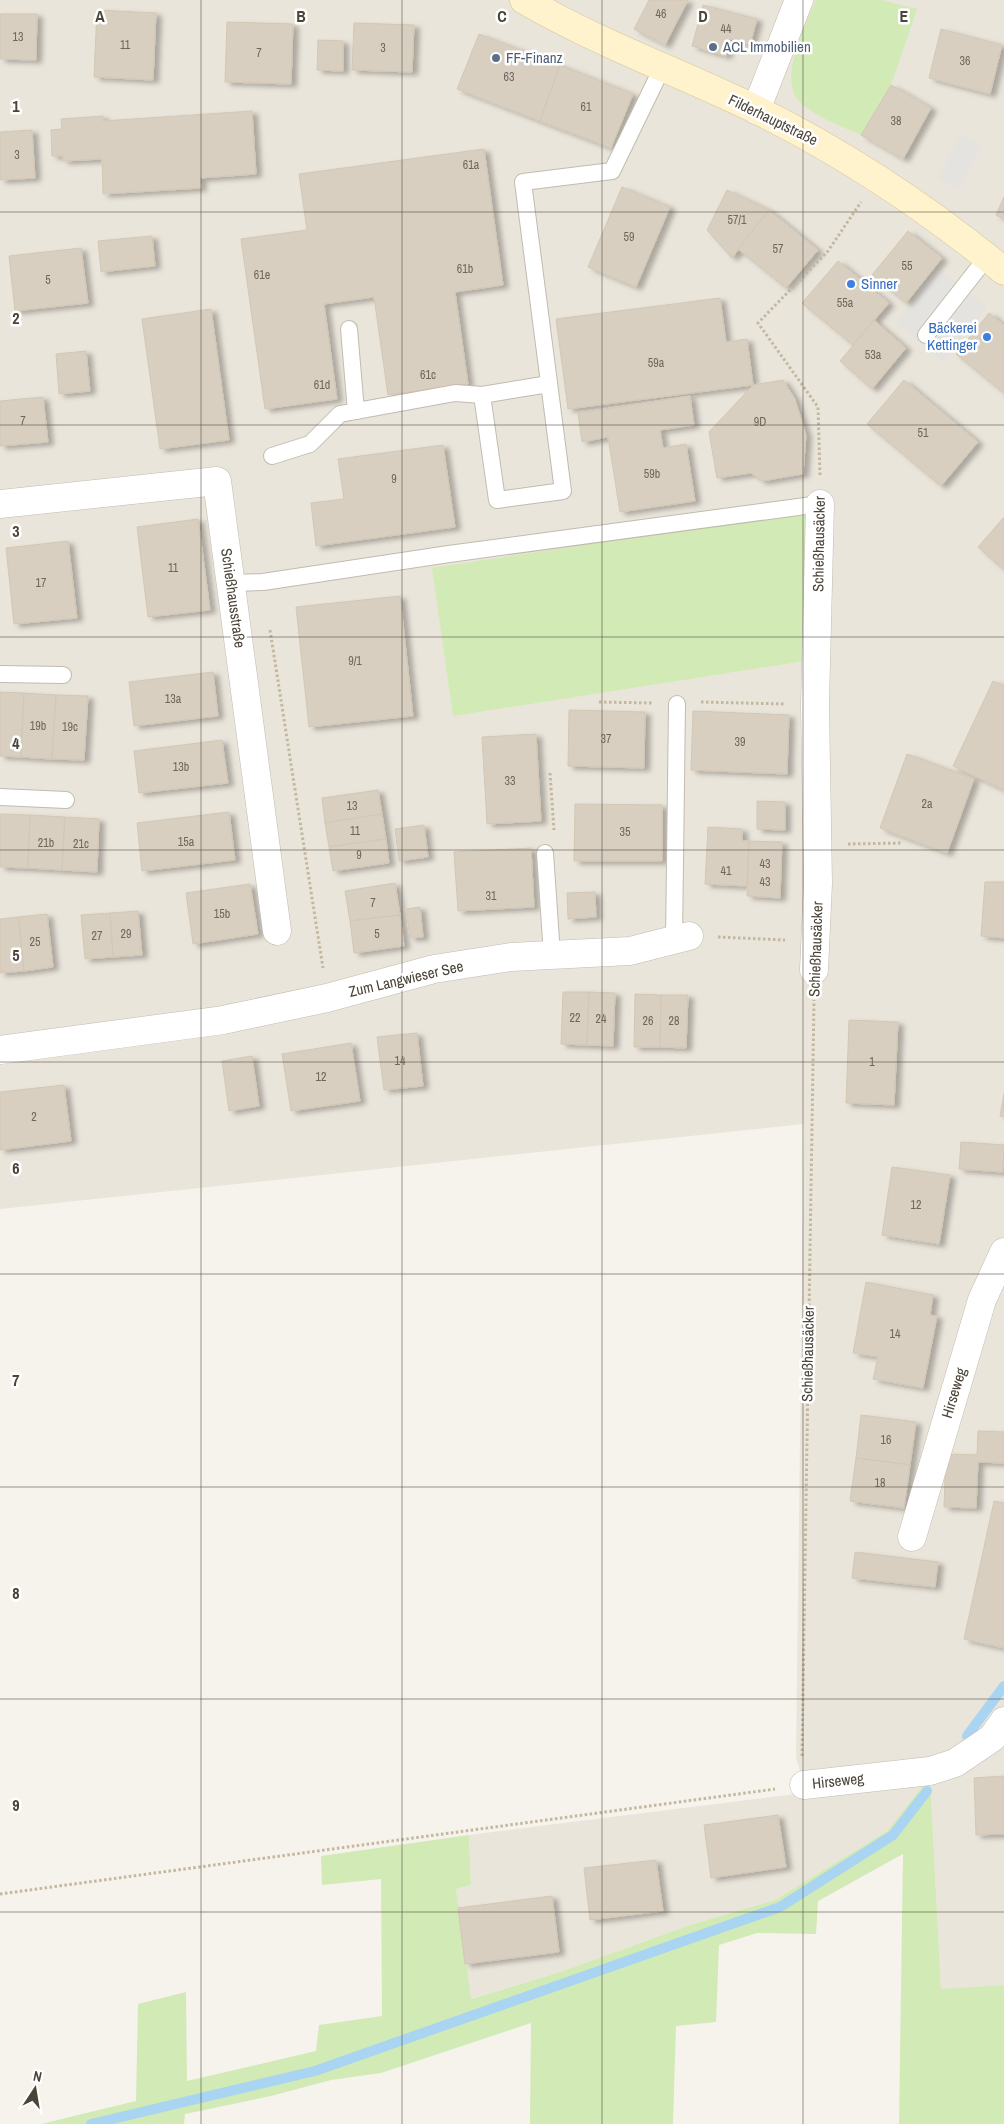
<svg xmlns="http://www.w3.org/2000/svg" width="1004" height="2124" font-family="'Archivo Narrow',sans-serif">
  <defs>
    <filter id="shadow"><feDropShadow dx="5.5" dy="3" stdDeviation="2.5" flood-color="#0004"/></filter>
  </defs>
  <rect width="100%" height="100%" fill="#f6f3ec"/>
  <path fill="#eae5da" d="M0 0H1004V1985L941 1990 930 1778 887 1831 775 1900 690 1925 560 1972 470 1999 456 1889 471 1885 469 1835 930 1777 804 1785 796 1757 804 1124 0 1209Z"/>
  <g fill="#d2eab5">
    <path d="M816 0H881L917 9 891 85 861 135C842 126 815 117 800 102 777 78 806 25 816 0Z"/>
    <path d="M815 510 811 660 453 716 432 568Z"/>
    <path d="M930 1777 941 1989 1004 1985V2124H899L903 1854 818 1901 816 1934 757 1933 719 1945 716 2022 676 2026 673 2124H530L531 2023 381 2073 331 2080 271 2096 185 2114 184 2124H41L136 2101 138 2004 186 1992 187 2081 316 2051 319 2025 382 2016 381 1879 322 1885 321 1856 469 1835 471 1885 456 1889 471 1999 560 1972 690 1925 775 1900 887 1831Z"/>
  </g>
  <g fill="#e5e3e0">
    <path d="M961 134 982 145 958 190 937 179Z"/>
    <path d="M940 270 987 308 943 362 896 323Z"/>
  </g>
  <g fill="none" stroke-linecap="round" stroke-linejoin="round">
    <g stroke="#a9d4f2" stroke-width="10">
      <path d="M967 1736 1004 1686"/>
      <path d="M91 2124 315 2071 780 1907 893 1835 927 1791"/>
    </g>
  </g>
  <g fill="#d8cfc1" stroke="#d3c7b4" filter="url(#shadow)">
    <path d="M649 0H688L665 45 634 29Z"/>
    <path d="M703 5 757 19 750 45 730 39 726 56 692 46Z"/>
    <path d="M97 10 156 13 153 80 94 77Z"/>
    <path d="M0 14H37L36 60 0 59Z"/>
    <path d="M227 22 293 24 291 84 225 82Z"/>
    <path d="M354 23 414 25 412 72 352 70Z"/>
    <path d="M941 29 1002 45 990 94 929 78Z"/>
    <path d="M479 34 560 65 540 121 457 89Z"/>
    <path d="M318 40 343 41V71L317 70Z"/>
    <path d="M560 65 633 94 611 148 540 121Z"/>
    <path d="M891 85 931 108 903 159 861 135Z"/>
    <path d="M252 111 256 174 200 178 201 188 103 194 102 159 63 161V156H52L51 130 62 129 61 119 103 116V121Z"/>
    <path d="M32 130 35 178 0 180V132Z"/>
    <path d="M484 149 503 285 455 292 468 384 388 395 374 297 324 304 337 399 265 409 241 239 307 230 299 174Z"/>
    <path d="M622 187 670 207 636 287 588 267Z"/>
    <path d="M727 190 769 210 732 258 707 230Z"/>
    <path d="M1004 197V219L996 215Z"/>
    <path d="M769 210 818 250 786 288 738 249Z"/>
    <path d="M908 231 942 258 906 303 872 275Z"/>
    <path d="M152 236 155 266 101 272 98 241Z"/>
    <path d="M81 248 88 303 15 311 9 256Z"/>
    <path d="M838 261 889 303 853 345 802 303Z"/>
    <path d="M720 298 726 342 747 339 753 385 568 409 556 319Z"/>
    <path d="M211 309 229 440 160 449 142 319Z"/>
    <path d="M989 313 1004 325V393L956 354Z"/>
    <path d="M874 320 906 348 872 389 840 361Z"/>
    <path d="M86 351 90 391 59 394 56 354Z"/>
    <path d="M783 380 795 399 806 435 803 474 762 481 751 473 717 478 709 432 753 385Z"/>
    <path d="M904 380 978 442 941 486 867 424Z"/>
    <path d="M690 396 694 425 660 430 663 448 686 444 695 501 620 512 608 437 582 442 578 413Z"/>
    <path d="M43 397 48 442 0 446V401Z"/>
    <path d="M443 445 455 527 316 546 311 503 344 499 338 459Z"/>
    <path d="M1004 517V570L978 547Z"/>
    <path d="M198 519 210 610 148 617 137 527Z"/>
    <path d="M68 541 77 618 14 624 6 548Z"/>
    <path d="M400 596 413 716 309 727 296 607Z"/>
    <path d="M213 672 218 716 134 726 129 682Z"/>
    <path d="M993 681 1004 686V790L953 766Z"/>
    <path d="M0 692 24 693 21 757 0 756Z"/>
    <path d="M24 693 56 695 52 759 21 757Z"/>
    <path d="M56 695 88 696 84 760 52 759Z"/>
    <path d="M569 710 645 712 644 768 568 766Z"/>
    <path d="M693 711 789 715 787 774 691 770Z"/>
    <path d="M536 734 541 821 487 824 482 737Z"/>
    <path d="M222 740 228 783 139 793 134 751Z"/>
    <path d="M907 754 974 779 947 853 880 828Z"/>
    <path d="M378 790 382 814 325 823 322 798Z"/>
    <path d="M757 801 785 802V830L757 829Z"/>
    <path d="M575 804 662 805V861H574Z"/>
    <path d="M229 812 235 860 142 871 137 823Z"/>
    <path d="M0 814 30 815 28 868 0 867Z"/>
    <path d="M382 814 386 839 329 847 325 823Z"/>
    <path d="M30 815 65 817 62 870 28 868Z"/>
    <path d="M65 817 99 819 97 872 62 870Z"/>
    <path d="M424 825 428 857 399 861 395 829Z"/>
    <path d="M708 827 742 829V841H749L747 886 705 884Z"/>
    <path d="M386 839 389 863 333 871 329 847Z"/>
    <path d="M749 841 782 842 780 898 747 896Z"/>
    <path d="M531 848 534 907 458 911 454 852Z"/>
    <path d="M985 882H1004V938L981 936Z"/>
    <path d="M395 883 400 915 350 921 345 891Z"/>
    <path d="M250 884 258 934 193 944 186 893Z"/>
    <path d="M595 892 596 917 568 919 567 893Z"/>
    <path d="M420 907 423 937 410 938 406 909Z"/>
    <path d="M138 911 142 955 113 957 110 913Z"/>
    <path d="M110 913 113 957 85 959 81 915Z"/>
    <path d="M47 914 53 967 24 971 18 917Z"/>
    <path d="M400 915 404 946 354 953 350 921Z"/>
    <path d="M18 917 24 971 0 973V919Z"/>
    <path d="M563 992H589L587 1045 561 1044Z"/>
    <path d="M589 992 615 993 613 1046 587 1045Z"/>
    <path d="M635 994 661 995 660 1047H634Z"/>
    <path d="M661 995H688L686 1048 660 1047Z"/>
    <path d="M849 1020 898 1022 894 1105 846 1103Z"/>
    <path d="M417 1033 423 1086 384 1090 377 1037Z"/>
    <path d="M351 1043 360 1101 291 1111 282 1054Z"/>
    <path d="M252 1056 259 1106 229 1111 222 1061Z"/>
    <path d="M64 1085 71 1141 0 1150V1092Z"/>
    <path d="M1004 1094V1117L1000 1116Z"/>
    <path d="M961 1142 1004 1145 1003 1172 959 1169Z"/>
    <path d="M892 1167 950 1175 939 1244 882 1235Z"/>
    <path d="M866 1282 933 1295 930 1315 937 1316 923 1388 873 1379 878 1357 853 1353Z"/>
    <path d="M861 1415 916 1422 910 1465 856 1458Z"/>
    <path d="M978 1431 1004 1432V1463L978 1462 976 1508 944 1507 946 1454 977 1455Z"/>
    <path d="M856 1458 910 1465 904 1508 850 1501Z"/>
    <path d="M994 1501 1004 1503V1648L964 1639Z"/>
    <path d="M855 1552 938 1562 935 1587 852 1578Z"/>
    <path d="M1004 1776V1834L976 1835 974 1778Z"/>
    <path d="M778 1815 786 1867 711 1878 704 1825Z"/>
    <path d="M656 1860 663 1911 590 1920 584 1868Z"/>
    <path d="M552 1896 559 1952 465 1964 458 1908Z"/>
  </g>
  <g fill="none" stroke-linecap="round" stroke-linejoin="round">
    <defs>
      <g id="service">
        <path d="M349 329 356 411"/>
        <path d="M926 335 987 257"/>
        <path d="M549 384 482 395 497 500 563 491 523 182 612 171 662 68"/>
        <path d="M272 456 310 444 340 414 455 393 482 395"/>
        <path d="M231 583 263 582 449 554 820 504"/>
        <path d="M0 674 63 675"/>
        <path d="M0 797 66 800"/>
        <path d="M545 853 552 955"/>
        <path d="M674 940 677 704"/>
      </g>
      <g id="minor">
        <path d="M756 110 799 0"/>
        <path d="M0 504 217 481 277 931"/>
        <path d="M814 970 818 883 815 705 820 504"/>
        <path d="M0 1050 223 1020 327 998 434 969 511 957 630 951 689 936"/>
        <path d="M912 1537 982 1300 1004 1252"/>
        <path d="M804 1785 930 1771 955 1763 992 1738 1004 1721"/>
      </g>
      <path id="secondary" d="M524 0C598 43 679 72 757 110 846 154 927 208 1004 271"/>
    </defs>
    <use href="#service" stroke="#c2bbae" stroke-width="18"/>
    <use href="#minor" stroke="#c2bbae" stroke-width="29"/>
    <use href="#secondary" stroke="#d6c79b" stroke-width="29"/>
    <g stroke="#c4b79f" stroke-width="3" stroke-dasharray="2.5 2.5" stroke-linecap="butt">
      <path d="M820 475 818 407 758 323 828 251 861 202"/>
      <path d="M270 630 323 968"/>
      <path d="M599 702 652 703"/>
      <path d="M701 702 785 704"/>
      <path d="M550 773 554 830"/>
      <path d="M848 844 903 843"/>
      <path d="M718 937 785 940"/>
      <path d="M802 1756 814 1000"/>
      <path d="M0 1894 775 1789"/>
    </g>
    <use href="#service" stroke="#fff" stroke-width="16"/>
    <use href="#minor" stroke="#fff" stroke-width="28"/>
    <use href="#secondary" stroke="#fff3cd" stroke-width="28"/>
  </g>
  <path fill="none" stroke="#4b4439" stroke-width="1" stroke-opacity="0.55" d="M201 0V2124M402 0V2124M602 0V2124M803 0V2124M0 212H1004M0 425H1004M0 637H1004M0 850H1004M0 1062H1004M0 1274H1004M0 1487H1004M0 1699H1004M0 1912H1004"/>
  <g fill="#5c6f8a" stroke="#fff" stroke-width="2">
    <circle cx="713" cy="47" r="5"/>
    <circle cx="496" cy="58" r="5"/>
  </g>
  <g fill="#3f7fe0" stroke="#fff" stroke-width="2">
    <circle cx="851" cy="284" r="5"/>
    <circle cx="987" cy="337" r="5"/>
  </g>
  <g text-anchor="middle" stroke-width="5" stroke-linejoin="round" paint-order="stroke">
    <g font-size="12" fill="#6e675b">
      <text x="661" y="18">46</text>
      <text x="726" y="33">44</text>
      <text x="18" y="41">13</text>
      <text x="125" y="49">11</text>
      <text x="383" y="52">3</text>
      <text x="259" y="57">7</text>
      <text x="965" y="65">36</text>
      <text x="509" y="81">63</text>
      <text x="586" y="111">61</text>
      <text x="896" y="125">38</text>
      <text x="17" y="159">3</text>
      <text x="471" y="169">61a</text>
      <text x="737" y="224">57/1</text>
      <text x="629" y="241">59</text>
      <text x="778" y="253">57</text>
      <text x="907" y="270">55</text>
      <text x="465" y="273">61b</text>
      <text x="262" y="279">61e</text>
      <text x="48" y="284">5</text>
      <text x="845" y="307">55a</text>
      <text x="873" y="359">53a</text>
      <text x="656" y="367">59a</text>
      <text x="428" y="379">61c</text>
      <text x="322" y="389">61d</text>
      <text x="23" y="425">7</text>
      <text x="760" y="426">9D</text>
      <text x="923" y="437">51</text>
      <text x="652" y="478">59b</text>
      <text x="394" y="483">9</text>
      <text x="173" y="572">11</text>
      <text x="41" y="587">17</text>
      <text x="355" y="665">9/1</text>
      <text x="173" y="703">13a</text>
      <text x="38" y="730">19b</text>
      <text x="70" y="731">19c</text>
      <text x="606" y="743">37</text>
      <text x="740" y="746">39</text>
      <text x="181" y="771">13b</text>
      <text x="510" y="785">33</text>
      <text x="927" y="808">2a</text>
      <text x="352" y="810">13</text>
      <text x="355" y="835">11</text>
      <text x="625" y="836">35</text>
      <text x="186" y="846">15a</text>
      <text x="46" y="847">21b</text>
      <text x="81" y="848">21c</text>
      <text x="359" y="859">9</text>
      <text x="765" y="868">43</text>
      <text x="726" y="875">41</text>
      <text x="765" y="886">43</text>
      <text x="491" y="900">31</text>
      <text x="373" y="907">7</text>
      <text x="222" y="918">15b</text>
      <text x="126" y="938">29</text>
      <text x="377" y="938">5</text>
      <text x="97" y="940">27</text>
      <text x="35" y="946">25</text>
      <text x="575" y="1022">22</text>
      <text x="601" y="1023">24</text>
      <text x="648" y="1025">26</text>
      <text x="674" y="1025">28</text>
      <text x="400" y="1065">14</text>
      <text x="872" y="1066">1</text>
      <text x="321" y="1081">12</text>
      <text x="34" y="1121">2</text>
      <text x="916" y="1209">12</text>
      <text x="895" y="1338">14</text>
      <text x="886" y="1444">16</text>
      <text x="880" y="1487">18</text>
    </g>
    <g font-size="15" fill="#4e5e75" stroke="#fff" text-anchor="start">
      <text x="723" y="52">ACL Immobilien</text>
      <text x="506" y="63">FF-Finanz</text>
    </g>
    <g font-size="15" fill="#4b4439" stroke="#fff">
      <text transform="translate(773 120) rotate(26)" y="5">Filderhauptstraße</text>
      <text transform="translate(819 544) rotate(-89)" y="5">Schießhausäcker</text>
      <text transform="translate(233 598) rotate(82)" y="5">Schießhausstraße</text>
      <text transform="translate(816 949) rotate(-88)" y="5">Schießhausäcker</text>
      <text transform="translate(406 979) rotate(-13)" y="5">Zum Langwieser See</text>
      <text transform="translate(808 1354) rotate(-89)" y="5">Schießhausäcker</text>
      <text transform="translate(954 1393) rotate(-73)" y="5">Hirseweg</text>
      <text transform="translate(838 1781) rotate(-6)" y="5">Hirseweg</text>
    </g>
    <g font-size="15" fill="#366cbe" stroke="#fff" text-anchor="start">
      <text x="861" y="289">Sinner</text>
      <text x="977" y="333" text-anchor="end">Bäckerei<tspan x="977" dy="17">Kettinger</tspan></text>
    </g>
  </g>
  <g font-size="16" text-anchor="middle" font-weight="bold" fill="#4b4439" stroke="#fff" stroke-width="5" stroke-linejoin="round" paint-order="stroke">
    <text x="100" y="22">A</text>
    <text x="301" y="22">B</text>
    <text x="502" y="22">C</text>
    <text x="703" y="22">D</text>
    <text x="904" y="22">E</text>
    <text x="16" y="112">1</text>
    <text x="16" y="324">2</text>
    <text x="16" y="537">3</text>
    <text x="16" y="749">4</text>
    <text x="16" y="961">5</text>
    <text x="16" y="1174">6</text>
    <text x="16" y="1386">7</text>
    <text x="16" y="1599">8</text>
    <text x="16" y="1811">9</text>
  </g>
  <g transform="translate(35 2089) rotate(12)" stroke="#ffffff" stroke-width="4" paint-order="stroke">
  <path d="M0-4L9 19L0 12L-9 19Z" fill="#4b4439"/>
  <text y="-8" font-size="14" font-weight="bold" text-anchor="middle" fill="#4b4439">N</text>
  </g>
</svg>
